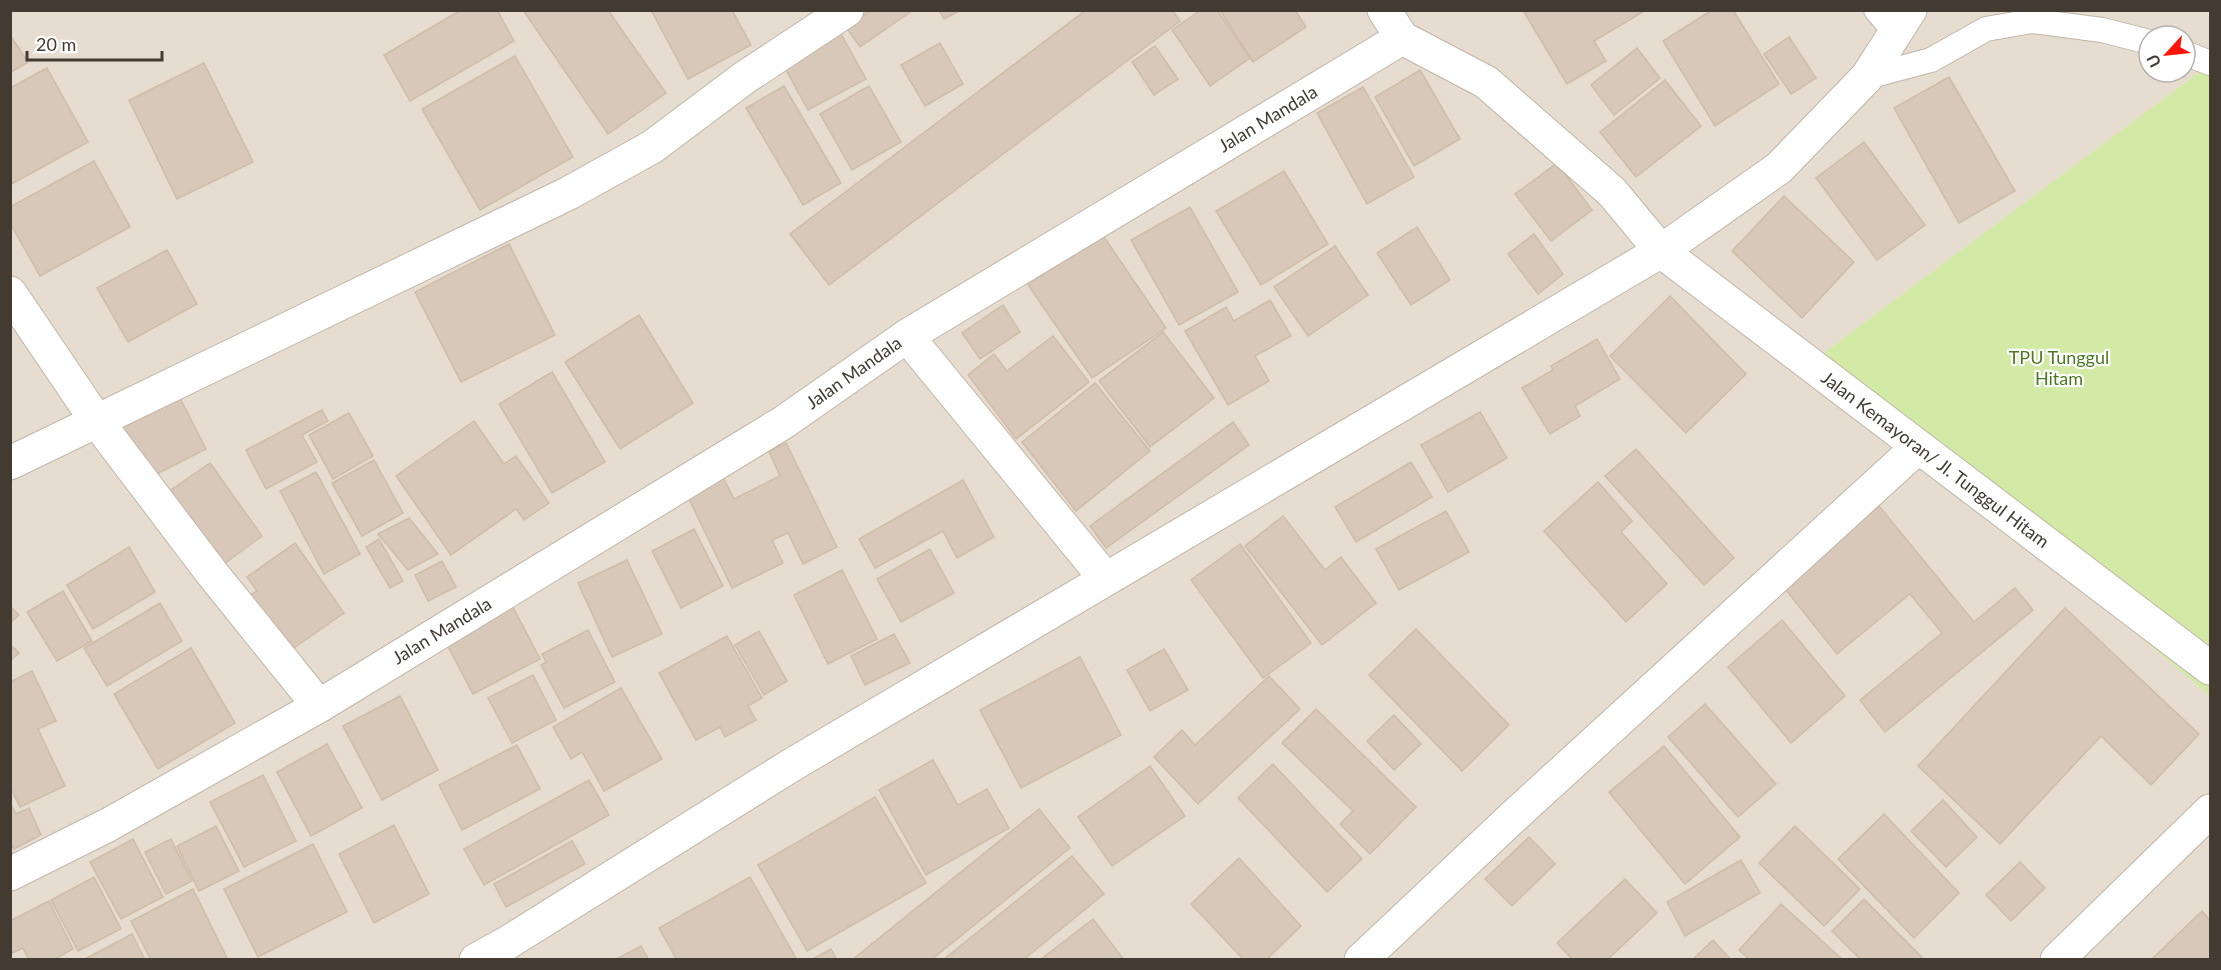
<svg xmlns="http://www.w3.org/2000/svg" width="2221" height="970" font-family="Lato,sans-serif">
  <rect width="100%" height="100%" fill="#f2ebe1"/>
  <path fill="#e6dccf" fill-rule="evenodd" d="M10 11H2205L2210 14V64L1813 361 2210 696V959H11ZM2149 36H2185V72H2149Z"/>
  <path fill="#d3eaa6" d="M2210 64V696L1813 361Z"/>
  <g fill="#d7c8b9" stroke="#cfbca9" stroke-width="1.5">
    <path d="M461 10H497L514 41 410 101 384 55Z"/>
    <path d="M523 10H608L666 93 608 134Z"/>
    <path d="M651 10H732L751 45 688 79Z"/>
    <path d="M871 10H913L860 47 846 27Z"/>
    <path d="M939 10H961L944 19Z"/>
    <path d="M1086 10H1172L1180 21 829 285 790 234Z"/>
    <path d="M1201 10H1217L1250 58 1210 86 1172 30Z"/>
    <path d="M1220 10H1295L1306 27 1253 62Z"/>
    <path d="M1527 10H1646L1594 41 1606 61 1567 84 1524 12Z"/>
    <path d="M1712 10H1733L1779 84 1715 126 1663 41Z"/>
    <path d="M839 30 866 79 808 110 781 61Z"/>
    <path d="M10 35 28 62 10 73Z"/>
    <path d="M1789 37 1816 78 1791 94 1764 54Z"/>
    <path d="M940 43 963 84 925 106 901 65Z"/>
    <path d="M1155 46 1178 79 1154 95 1132 62Z"/>
    <path d="M1637 48 1660 78 1614 115 1591 85Z"/>
    <path d="M515 56 573 157 480 210 422 109Z"/>
    <path d="M204 63 253 162 177 199 129 100Z"/>
    <path d="M47 68 88 142 10 185V88Z"/>
    <path d="M1420 70 1460 139 1414 166 1375 97Z"/>
    <path d="M1949 77 2015 191 1959 223 1894 108Z"/>
    <path d="M1665 80 1701 126 1636 177 1600 132Z"/>
    <path d="M784 86 841 183 803 205 746 108Z"/>
    <path d="M869 86 901 142 852 170 820 114Z"/>
    <path d="M1363 87 1414 177 1367 204 1317 113Z"/>
    <path d="M1864 142 1925 225 1877 260 1816 178Z"/>
    <path d="M94 161 130 227 40 276 10 223V207Z"/>
    <path d="M1557 163 1592 210 1551 241 1515 194Z"/>
    <path d="M1284 171 1328 244 1261 285 1216 211Z"/>
    <path d="M1784 196 1854 262 1802 318 1732 251Z"/>
    <path d="M1190 207 1238 292 1179 325 1131 240Z"/>
    <path d="M1417 227 1450 280 1411 305 1377 253Z"/>
    <path d="M1102 234 1166 328 1092 378 1028 285Z"/>
    <path d="M1534 234 1563 274 1538 294 1508 254Z"/>
    <path d="M509 244 555 335 461 382 415 292Z"/>
    <path d="M1335 246 1368 295 1308 336 1274 287Z"/>
    <path d="M167 250 197 304 128 342 97 288Z"/>
    <path d="M1670 296 1746 374 1686 433 1610 356Z"/>
    <path d="M1270 300 1291 336 1255 356 1269 381 1228 405 1185 331 1226 307 1234 321Z"/>
    <path d="M1003 305 1020 332 980 359 962 333Z"/>
    <path d="M639 315 693 403 620 449 565 362Z"/>
    <path d="M1163 332 1214 398 1150 447 1099 381Z"/>
    <path d="M1053 336 1089 382 1016 439 968 375 994 354 1007 371Z"/>
    <path d="M1597 339 1620 379 1575 406 1580 416 1550 434 1522 388 1553 370 1551 366Z"/>
    <path d="M552 372 605 462 552 493 499 404Z"/>
    <path d="M1095 383 1150 451 1076 511 1022 442Z"/>
    <path d="M179 396 206 449 147 479 120 426Z"/>
    <path d="M322 410 328 421 302 435 317 462 266 489 246 450Z"/>
    <path d="M1480 412 1507 458 1448 492 1421 445Z"/>
    <path d="M349 413 373 456 333 479 309 435Z"/>
    <path d="M474 421 504 464 516 456 549 503 524 520 516 509 451 555 396 476Z"/>
    <path d="M1233 422 1249 445 1106 548 1090 526Z"/>
    <path d="M786 443 837 547 803 564 788 533 772 540 783 563 732 588 686 493 722 475 734 499 780 476 769 451Z"/>
    <path d="M1636 449 1734 558 1704 585 1605 476Z"/>
    <path d="M374 460 403 513 362 536 332 483Z"/>
    <path d="M1411 462 1432 497 1356 542 1335 507Z"/>
    <path d="M210 463 262 536 221 566 168 492Z"/>
    <path d="M316 472 360 554 324 574 280 491Z"/>
    <path d="M963 480 994 537 957 558 943 531 875 568 859 539Z"/>
    <path d="M1598 482 1632 521 1621 532 1667 584 1626 622 1544 531Z"/>
    <path d="M1879 506 1974 622 2015 588 2033 610 1885 732 1860 700 1942 633 1910 594 1837 654 1782 585Z"/>
    <path d="M1446 511 1469 552 1399 590 1376 549Z"/>
    <path d="M1283 516 1325 570 1341 557 1376 603 1322 645 1245 546Z"/>
    <path d="M409 518 438 554 408 570 378 534Z"/>
    <path d="M694 529 723 586 681 608 652 551Z"/>
    <path d="M379 539 403 581 390 588 366 547Z"/>
    <path d="M295 543 344 613 288 652 248 596 257 591 247 577Z"/>
    <path d="M1240 544 1311 643 1263 678 1191 580Z"/>
    <path d="M129 547 155 592 93 629 67 585Z"/>
    <path d="M930 549 954 593 901 622 877 579Z"/>
    <path d="M627 560 662 634 612 657 578 583Z"/>
    <path d="M442 561 456 587 428 601 415 575Z"/>
    <path d="M842 570 877 639 828 664 794 595Z"/>
    <path d="M63 591 92 641 57 661 27 612Z"/>
    <path d="M160 603 182 641 107 686 84 648Z"/>
    <path d="M512 605 540 659 473 694 444 639Z"/>
    <path d="M10 606 19 615 10 623Z"/>
    <path d="M2065 608 2199 734 2151 785 2101 736 2000 844 1918 766Z"/>
    <path d="M1782 620 1845 696 1791 743 1728 667Z"/>
    <path d="M1416 629 1509 725 1462 771 1369 675Z"/>
    <path d="M588 630 615 682 564 708 541 665 546 662 542 654Z"/>
    <path d="M759 631 787 681 764 695 735 645Z"/>
    <path d="M894 634 910 663 865 685 851 656Z"/>
    <path d="M727 636 762 698 748 706 756 720 725 737 720 727 696 740 659 673Z"/>
    <path d="M10 644 19 653 10 661Z"/>
    <path d="M191 648 235 723 158 769 114 694Z"/>
    <path d="M1164 649 1188 690 1150 711 1127 670Z"/>
    <path d="M1080 657 1121 735 1021 788 980 710Z"/>
    <path d="M32 671 56 721 38 729 65 786 20 807 10 787V682Z"/>
    <path d="M533 675 556 720 512 743 488 698Z"/>
    <path d="M1269 676 1300 709 1198 804 1154 757 1182 730 1195 745Z"/>
    <path d="M621 688 662 759 604 791 582 752 571 759 553 727Z"/>
    <path d="M400 696 438 770 382 800 343 726Z"/>
    <path d="M1705 704 1776 784 1738 817 1668 737Z"/>
    <path d="M1316 709 1416 807 1370 854 1340 824 1353 811 1282 743Z"/>
    <path d="M1394 715 1421 744 1394 770 1367 741Z"/>
    <path d="M327 744 362 808 311 836 277 772Z"/>
    <path d="M517 745 540 789 462 830 439 785Z"/>
    <path d="M1664 746 1740 837 1685 884 1609 792Z"/>
    <path d="M933 760 958 805 987 789 1009 828 926 875 879 790Z"/>
    <path d="M1273 764 1362 859 1327 892 1238 798Z"/>
    <path d="M1150 766 1185 816 1112 866 1078 817Z"/>
    <path d="M263 775 296 841 244 867 210 802Z"/>
    <path d="M589 780 609 815 484 885 464 849Z"/>
    <path d="M875 797 926 883 807 951 758 865Z"/>
    <path d="M1943 800 1977 837 1946 867 1911 831Z"/>
    <path d="M10 803 16 814 29 808 41 835 14 849 10 843Z"/>
    <path d="M1039 809 1070 848 931 960H852Z"/>
    <path d="M1884 814 1959 893 1914 938 1838 859Z"/>
    <path d="M394 825 429 894 374 923 339 854Z"/>
    <path d="M216 826 239 871 199 891 177 846Z"/>
    <path d="M1795 826 1860 889 1824 926 1759 863Z"/>
    <path d="M1529 837 1555 864 1512 906 1485 879Z"/>
    <path d="M133 839 163 897 121 919 90 862Z"/>
    <path d="M171 839 192 881 166 894 145 852Z"/>
    <path d="M572 841 585 864 506 907 494 884Z"/>
    <path d="M313 844 347 912 258 957 224 889Z"/>
    <path d="M1072 856 1104 894 1023 960H943Z"/>
    <path d="M1239 858 1301 926 1266 960H1244L1191 904Z"/>
    <path d="M1741 860 1760 893 1685 936 1667 902Z"/>
    <path d="M2020 862 2045 888 2011 921 1986 895Z"/>
    <path d="M94 877 121 929 78 951 51 900Z"/>
    <path d="M750 877 797 960H677L659 928Z"/>
    <path d="M1625 879 1657 913 1607 960H1573L1557 943Z"/>
    <path d="M193 889 228 960H151L131 921Z"/>
    <path d="M1864 899 1922 957 1920 960H1861L1832 931Z"/>
    <path d="M49 901 73 949 53 960H29L23 948 10 954V921Z"/>
    <path d="M1781 904 1843 960H1750L1739 950Z"/>
    <path d="M2202 911 2210 920V960H2151Z"/>
    <path d="M1093 919 1124 960H1040Z"/>
    <path d="M132 934 145 960H83Z"/>
    <path d="M1713 940 1731 960H1692Z"/>
    <path d="M641 946 649 960H615Z"/>
    <path d="M831 949 837 960H811Z"/>
  </g>
  <g fill="none" stroke-linecap="round" stroke-linejoin="round">
    <defs>
      <g id="service">
        <path d="M1876 10 1895 32"/>
        <path d="M2185 53 2210 63"/>
        <path d="M1867 77 1931 60 1986 29 2032 21 2102 30 2149 42"/>
      </g>
      <g id="minor">
        <path d="M1384 10 1402 38"/>
        <path d="M10 293 96 420 211 572 319 706"/>
        <path d="M907 336 1105 578"/>
        <path d="M10 463 569 193 652 147 744 78 847 10"/>
        <path d="M10 874 108 825 319 706 784 422 907 336 1402 38 1486 82 1612 192 1661 251 790 766 507 943 476 960"/>
        <path d="M1361 960 1513 817 1918 447"/>
        <path d="M2057 960 2210 811"/>
      </g>
      <path id="tertiary" d="M1910 10 1867 77 1779 168 1661 251 2210 668"/>
    </defs>
    <use href="#service" stroke="#c0b5a7" stroke-width="26"/>
    <use href="#minor" stroke="#c0b5a7" stroke-width="35"/>
    <use href="#tertiary" stroke="#c0b5a7" stroke-width="35"/>
    <use href="#service" stroke="#fff" stroke-width="24"/>
    <use href="#minor" stroke="#fff" stroke-width="33"/>
    <use href="#tertiary" stroke="#fff" stroke-width="33"/>
  </g>
  <g text-anchor="middle" stroke-width="4.5" stroke-linejoin="round" paint-order="stroke">
    <g font-size="18" fill="#433b32" stroke="#fff">
      <text transform="translate(1268 119) rotate(-31)" y="6">Jalan Mandala</text>
      <text transform="translate(854 373) rotate(-35)" y="6">Jalan Mandala</text>
      <text transform="translate(1935 460) rotate(37)" y="6">Jalan Kemayoran/ Jl. Tunggul Hitam</text>
      <text transform="translate(442 631) rotate(-31)" y="6">Jalan Mandala</text>
    </g>
    <g font-size="18" fill="#4c7822" stroke="#fff">
      <text x="2059" y="364">TPU Tunggul<tspan x="2059" dy="21">Hitam</tspan></text>
    </g>
  </g>
  <rect width="2221" height="970" fill="none" stroke="#433b32" stroke-width="24"/>
  <g transform="translate(2167 54) rotate(243)"><circle r="28" fill="#ffffff" stroke="#b4b1ad" stroke-width="1.5"/>
  <path d="M0-4.5L10 22L0 15L-10 22Z" fill="#ff140b"/>
  <text y="-9" font-size="16" font-weight="bold" text-anchor="middle" fill="#433b32">U</text>
  </g>
  <path d="M27 51v9h135v-9" fill="none" stroke="#433b32" stroke-width="3"/>
  <text x="36" y="51" font-size="18" fill="#433b32" stroke="#ffffff" stroke-width="4.5" paint-order="stroke">20 m</text>
</svg>
